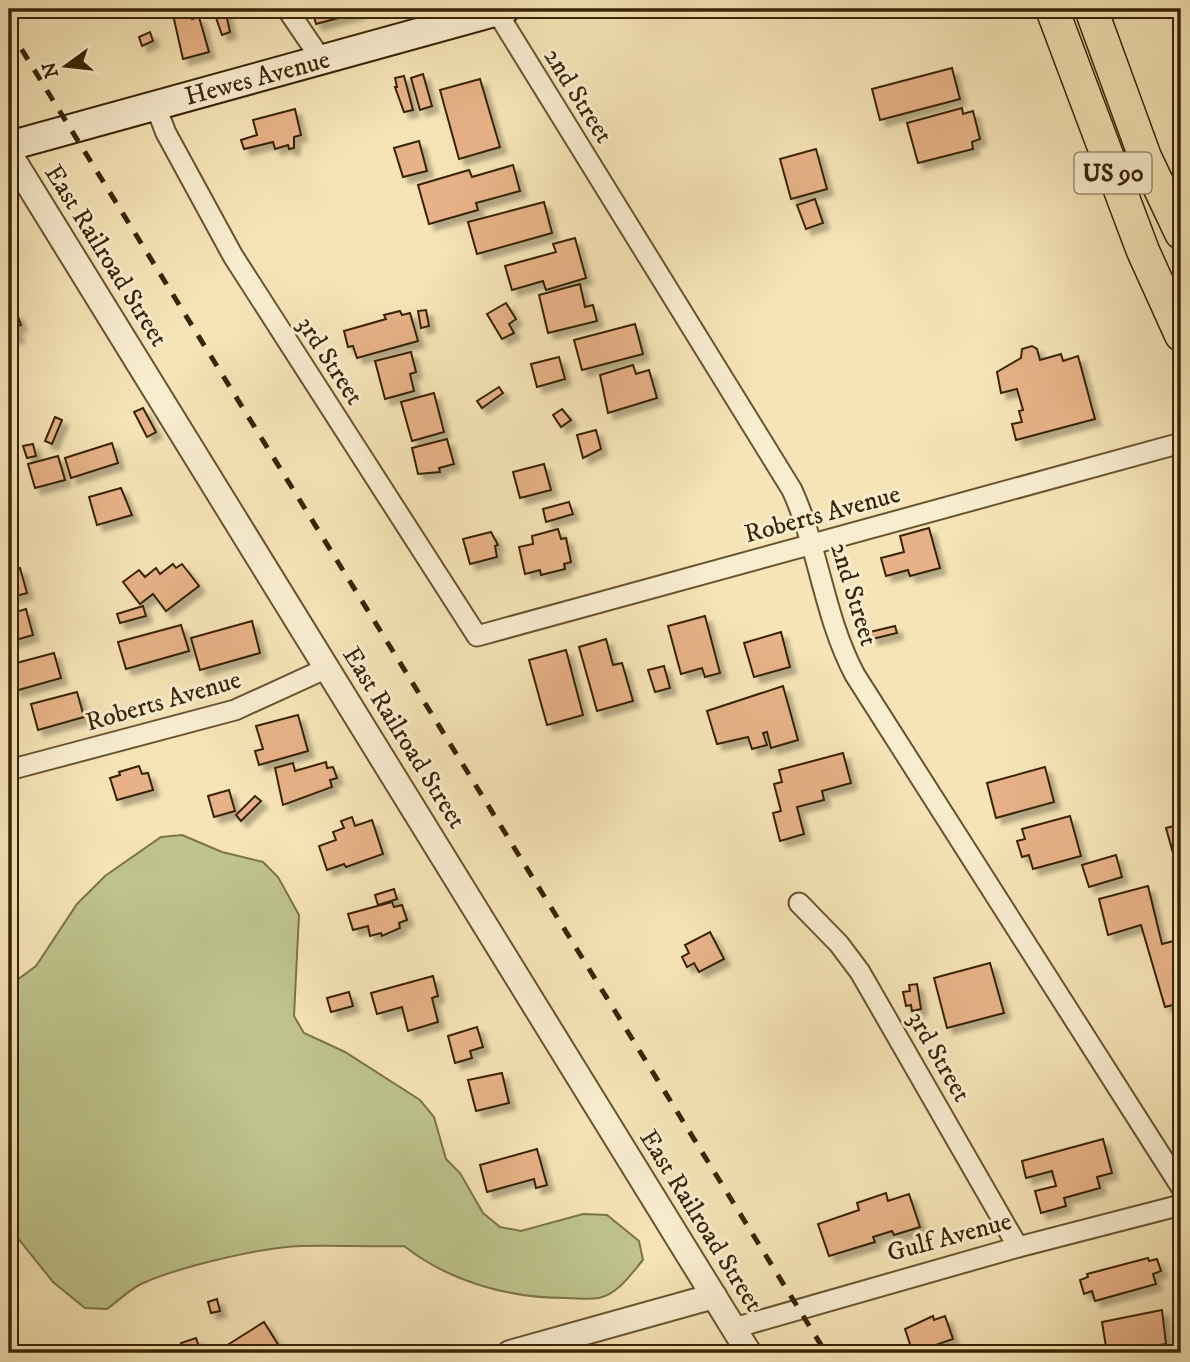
<svg xmlns="http://www.w3.org/2000/svg" width="1190" height="1362" font-family="'IM FELL DW Pica',serif">
  <defs>
    <filter id="shadow"><feDropShadow dx="6" dy="6" stdDeviation="2" flood-color="#0004"/></filter>
  </defs>
  <rect width="100%" height="100%" fill="#f6e4b6"/>
  <filter id="stains"><feTurbulence type="fractalNoise" baseFrequency=".00286" numOctaves="4"/><feColorMatrix values="0 0 0 0 .2 0 0 0 0 .09 0 0 0 0 .02 0 0 0 .5 -.17"/></filter>
  <radialGradient id="worn" r=".72"><stop offset=".6" stop-color="#630" stop-opacity="0"/><stop offset="1" stop-color="#630" stop-opacity=".3"/></radialGradient>
  <path fill="#bec48c" stroke="#7c7448" stroke-width="2" d="M182 835 222 852 263 862 278 877 299 915 294 1016 304 1033 345 1052 420 1100 434 1117 446 1159 460 1173 483 1213 500 1227 521 1231 583 1214 607 1215 639 1241 643 1260C631 1274 618 1294 599 1298 589 1300 576 1298 566 1298 509 1298 450 1282 404 1246 370 1247 336 1245 302 1246 262 1247 178 1267 141 1284 129 1290 118 1301 107 1309L85 1308 53 1282 9 1227V986L36 966 77 904 105 876 161 837Z"/>
  <g fill="#e7b287" stroke="#392403" stroke-width="2" filter="url(#shadow)">
    <path d="M213 9H225L230 32 222 35Z"/>
    <path d="M312 9H360L361 12 316 24Z"/>
    <path d="M190 11 192 19 199 17 209 52 183 59 173 15Z"/>
    <path d="M150 32 153 41 142 46 139 37Z"/>
    <path d="M952 68 960 99 880 120 872 89Z"/>
    <path d="M423 74 432 106 420 110 411 78Z"/>
    <path d="M404 76 413 110 404 112 395 87H397L395 78Z"/>
    <path d="M480 79 500 147 459 159 440 90Z"/>
    <path d="M962 108 963 114 973 111 980 139 972 142 973 149 918 163 907 123Z"/>
    <path d="M295 109 301 135 294 137V148L289 149 288 145 275 149 273 142 244 149 241 140 257 135 253 120Z"/>
    <path d="M419 141 427 171 403 177 394 148Z"/>
    <path d="M816 149 827 189 791 199 780 159Z"/>
    <path d="M513 165 520 191 476 203 478 210 429 224 418 185 469 170 472 177Z"/>
    <path d="M815 199 823 223 806 229 797 205Z"/>
    <path d="M544 202 552 233 477 254 468 222Z"/>
    <path d="M575 238 586 278 546 290 543 281 512 290 505 266 556 252 553 244Z"/>
    <path d="M580 284 585 307 593 305 597 321 548 333 539 295Z"/>
    <path d="M506 303 516 319 509 324 514 333 502 339 487 314Z"/>
    <path d="M9 308 12 316 17 314 21 325 15 327 18 336 9 339Z"/>
    <path d="M426 310 429 326 421 328 418 311Z"/>
    <path d="M400 311 402 315 410 313 418 341 357 358 353 346 348 347 344 331 386 319 384 315Z"/>
    <path d="M635 324 643 354 582 370 574 340Z"/>
    <path d="M1032 346 1037 349 1040 360 1061 354 1063 361 1078 356 1095 419 1016 440 1012 424 1022 422 1019 411 1023 410 1017 389 1001 393 997 372 1021 358 1022 349Z"/>
    <path d="M411 352 416 372 410 374 414 391 385 399 375 361Z"/>
    <path d="M559 357 565 379 537 387 531 364Z"/>
    <path d="M633 365 636 374 649 370 657 398 608 413 600 375Z"/>
    <path d="M499 387 503 393 482 408 477 401Z"/>
    <path d="M434 393 444 432 412 441 401 402Z"/>
    <path d="M143 408 156 432 147 437 134 412Z"/>
    <path d="M562 409 571 420 561 427 553 415Z"/>
    <path d="M55 417 62 420 52 444 45 441Z"/>
    <path d="M596 430 601 449 583 458 577 435Z"/>
    <path d="M447 439 454 464 439 468 440 472 418 474 412 448Z"/>
    <path d="M112 443 118 463 71 478 65 458Z"/>
    <path d="M33 444 36 456 27 458 23 446Z"/>
    <path d="M58 456 65 480 35 488 28 464Z"/>
    <path d="M544 464 551 490 520 498 513 472Z"/>
    <path d="M121 488 132 515 97 525 89 497Z"/>
    <path d="M569 502 573 514 546 522 543 509Z"/>
    <path d="M929 528 940 568 910 576 908 570 886 576 881 558 904 552 900 536Z"/>
    <path d="M558 529 561 539 566 538 571 562 564 564 565 569 541 575 540 570 525 574 519 547 533 544 532 536Z"/>
    <path d="M491 532 498 545 495 546 497 557 470 564 463 539Z"/>
    <path d="M173 564 176 568 182 564 199 586 166 611 153 594 140 604 123 582 139 570 145 577 156 568 160 574Z"/>
    <path d="M20 568 27 593 9 598V571Z"/>
    <path d="M143 606 146 616 120 623 117 614Z"/>
    <path d="M26 609 33 635 9 642V614Z"/>
    <path d="M705 616 720 673 705 677 702 668 681 674 668 626Z"/>
    <path d="M252 621 260 653 200 670 191 638Z"/>
    <path d="M181 625 189 651 126 669 118 642Z"/>
    <path d="M895 626 897 633 872 639 870 632Z"/>
    <path d="M781 632 790 667 754 677 744 643Z"/>
    <path d="M606 639 613 665 622 663 633 701 597 711 579 647Z"/>
    <path d="M566 650 583 715 547 725 529 660Z"/>
    <path d="M54 653 61 678 15 691 9 665Z"/>
    <path d="M664 666 670 688 655 692 648 670Z"/>
    <path d="M783 686 798 740 771 748 767 732 763 733 767 745 752 749 748 737 717 744 707 711Z"/>
    <path d="M77 692 84 717 38 730 31 704Z"/>
    <path d="M298 715 308 751 259 765 255 751 263 749 256 726Z"/>
    <path d="M843 753 851 783 822 791 824 800 797 807 804 834 780 841 773 813 781 811 774 784 782 782 779 770Z"/>
    <path d="M326 762 327 768 333 767 337 778 330 780 332 787 283 805 275 768 293 763 295 771Z"/>
    <path d="M139 766 142 774 148 773 153 790 117 800 110 778 120 775 119 772Z"/>
    <path d="M1045 767 1054 802 996 818 987 783Z"/>
    <path d="M229 790 235 811 214 817 208 796Z"/>
    <path d="M255 796 261 801 241 821 236 815Z"/>
    <path d="M1070 816 1081 856 1033 869 1029 855 1022 857 1017 841 1025 839 1022 829Z"/>
    <path d="M352 817 355 826 372 820 383 854 346 867 344 864 327 870 319 846 336 840 333 832 344 828 341 821Z"/>
    <path d="M1181 824V850L1173 853 1166 828Z"/>
    <path d="M1116 855 1122 877 1089 887 1082 865Z"/>
    <path d="M1148 886 1162 944 1181 939V1014L1176 1016 1173 1005 1165 1007 1141 925 1108 935 1099 899Z"/>
    <path d="M394 889 397 899 378 905 375 895Z"/>
    <path d="M392 902 394 907 402 905 407 920 399 923 400 928 382 936 381 933 370 936 368 926 353 930 348 914Z"/>
    <path d="M710 932 724 959 699 972 694 963 687 967 682 957 689 953 685 945Z"/>
    <path d="M990 963 1004 1013 947 1028 934 978Z"/>
    <path d="M433 976 438 996 432 998 438 1022 408 1031 402 1007 377 1014 371 993Z"/>
    <path d="M917 984 921 1009 912 1011 911 1005 906 1006 903 992 910 991 909 985Z"/>
    <path d="M349 992 353 1006 331 1012 327 998Z"/>
    <path d="M477 1027 483 1047 470 1051 472 1058 455 1063 448 1036Z"/>
    <path d="M502 1073 509 1103 476 1111 468 1080Z"/>
    <path d="M1103 1139 1112 1173 1097 1177 1100 1188 1064 1198 1066 1206 1041 1213 1035 1191 1056 1186 1052 1171 1026 1178 1022 1161Z"/>
    <path d="M537 1149 547 1185 536 1188 534 1179 487 1192 480 1165Z"/>
    <path d="M886 1193 888 1201 909 1194 920 1227 894 1235 892 1231 873 1237 875 1242 829 1256 818 1224 859 1210 857 1203Z"/>
    <path d="M1148 1258 1149 1261 1157 1259 1161 1271 1153 1274 1156 1284 1095 1301 1092 1291 1084 1294 1080 1280 1088 1277 1087 1274Z"/>
    <path d="M217 1299 220 1311 211 1313 208 1302Z"/>
    <path d="M1162 1310 1166 1344 1107 1353 1102 1322Z"/>
    <path d="M933 1316 934 1320 945 1316 953 1339 913 1353 905 1329Z"/>
    <path d="M264 1322 279 1346 267 1353H223L221 1349Z"/>
    <path d="M196 1338 201 1353H158L182 1345 181 1343Z"/>
    <path d="M1179 1347 1181 1353H1161Z"/>
  </g>
  <g fill="none" stroke-linecap="round" stroke-linejoin="round">
    <defs>
      <g id="minor">
        <path d="M287 9 321 59"/>
        <path d="M495 9 792 490C819 549 824 617 855 675L1181 1187"/>
        <path d="M155 105 166 133 233 256 477 636 1181 443"/>
        <path d="M9 770 235 710 327 668"/>
        <path d="M799 903 839 944 860 972 1018 1247"/>
        <path d="M734 1328 1018 1247 1181 1205"/>
      </g>
      <g id="tertiary">
        <path d="M9 153 749 1353"/>
        <path d="M510 1353 714 1296"/>
      </g>
      <path id="secondary" d="M9 146 505 9"/>
      <g id="primary">
        <path d="M1052 9 1143 251 1181 335"/>
        <path d="M1091 9 1145 157 1181 233"/>
      </g>
    </defs>
    <use href="#minor" stroke="#685430" stroke-width="23"/>
    <use href="#tertiary" stroke="#685430" stroke-width="28"/>
    <use href="#secondary" stroke="#392403" stroke-width="32"/>
    <use href="#primary" stroke="#392403" stroke-width="35"/>
    <use href="#minor" stroke="#f9edd0" stroke-width="19"/>
    <use href="#tertiary" stroke="#f9edd0" stroke-width="24"/>
    <use href="#secondary" stroke="#f9edd0" stroke-width="28"/>
    <use href="#primary" stroke="#f6e4b6" stroke-width="32"/>
    <path stroke="#392403" stroke-width="5" stroke-dasharray="12 12" stroke-linecap="butt" d="M9 29 826 1353"/>
  </g>
  <g text-anchor="middle" stroke-width="6" stroke-linejoin="round" paint-order="stroke">
    <rect fill="#f9edd0" stroke="#736040" stroke-width="2" x="1074.5" y="152.5" width="77" height="41" rx="5"/>
    <g font-size="24" font-weight="bold" fill="#392403">
      <text x="1113" y="181">US 90</text>
    </g>
    <g font-size="26" fill="#392403" stroke="#f9edd0">
      <text transform="translate(257 77) rotate(-15)" y="9">Hewes Avenue</text>
      <text transform="translate(579 95) rotate(58)" y="9">2nd Street</text>
      <text transform="translate(107 255) rotate(58)" y="9">East Railroad Street</text>
      <text transform="translate(331 360) rotate(57)" y="9">3rd Street</text>
      <text transform="translate(822 513) rotate(-15)" y="9">Roberts Avenue</text>
      <text transform="translate(855 594) rotate(73)" y="9">2nd Street</text>
      <text transform="translate(163 700) rotate(-16)" y="9">Roberts Avenue</text>
      <text transform="translate(405 737) rotate(58)" y="9">East Railroad Street</text>
      <text transform="translate(940 1056) rotate(60)" y="9">3rd Street</text>
      <text transform="translate(702 1220) rotate(58)" y="9">East Railroad Street</text>
      <text transform="translate(949 1236) rotate(-15)" y="9">Gulf Avenue</text>
    </g>
  </g>
  <rect width="1190" height="1362" fill="none" stroke="#f6e4b6" stroke-width="35"/>
  <rect x="10" y="10" width="1169" height="1341" fill="none" stroke="#392403" stroke-width="3.5"/>
  <rect x="18" y="18" width="1155" height="1327" fill="none" stroke="#392403" stroke-width="2"/>
  <g transform="translate(66 66) rotate(255)" stroke="#f9edd0" stroke-width="5" paint-order="stroke">
  <path d="M0-5L12 26L0 18L-12 26Z" fill="#392403"/>
  <text y="-10" font-size="19" font-weight="bold" text-anchor="middle" fill="#392403">N</text>
  </g>
  <rect width="100%" height="100%" filter="url(#stains)"/>
  <rect width="100%" height="100%" fill="url(#worn)"/>
</svg>
